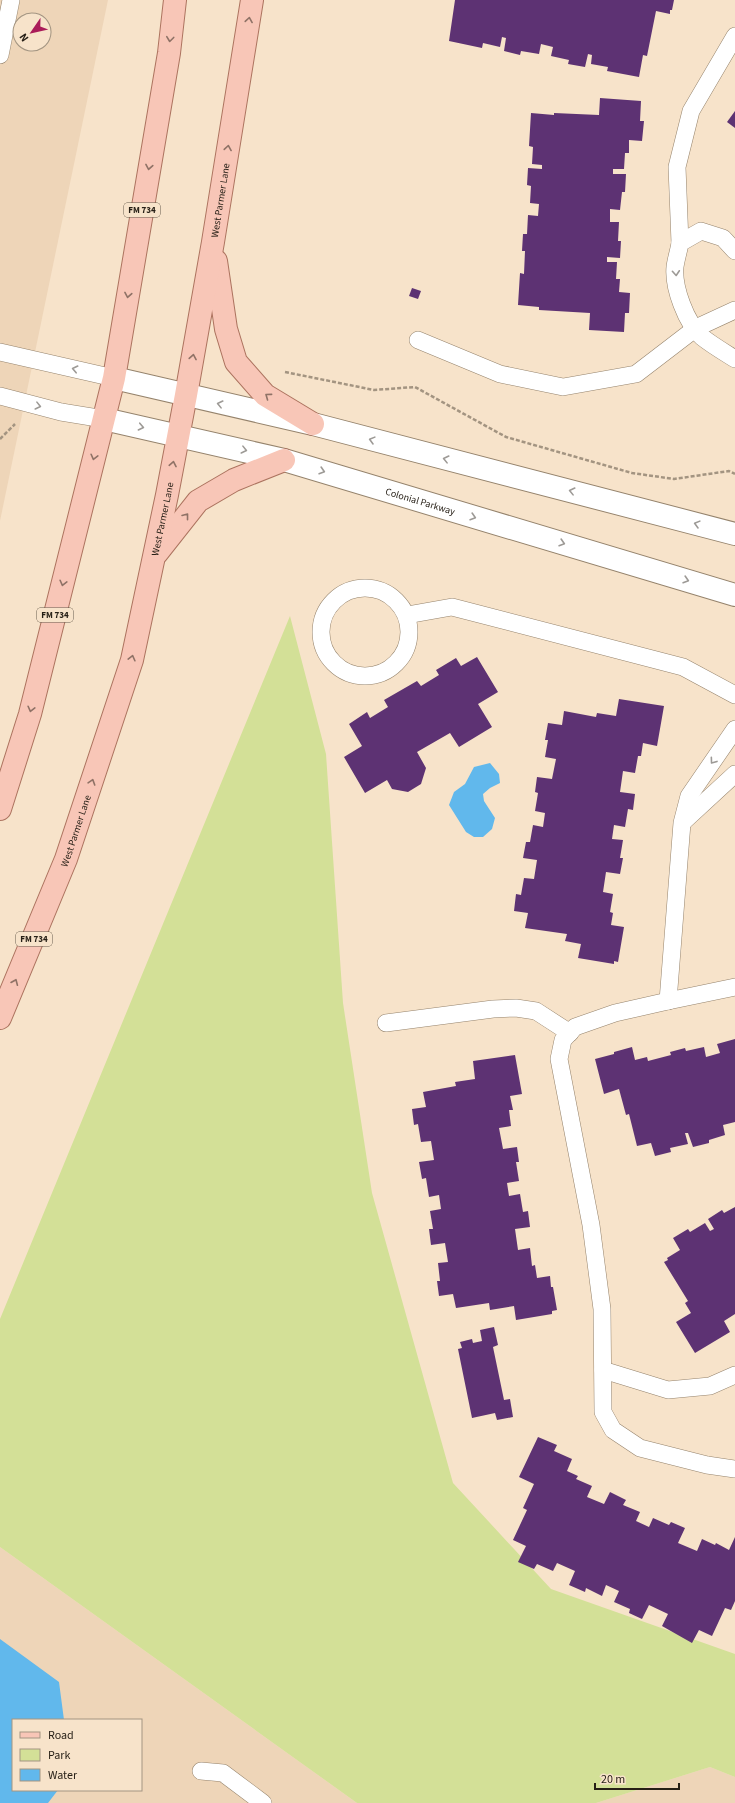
<svg xmlns="http://www.w3.org/2000/svg" width="735" height="1803" font-family="'Source Sans 3',sans-serif">
  <rect width="100%" height="100%" fill="#f7e3ca"/>
  <g fill="#eed5b8" fill-rule="evenodd">
    <path d="M0 0H108L0 521ZM20 20H44V44H20Z"/>
    <path d="M0 1547 357 1803H0ZM13 1720H141V1790H13Z"/>
    <path d="M710 1767 735 1777V1803H596Z"/>
  </g>
  <path fill="#d3e097" d="M290 616 326 754 343 1003 372 1193 453 1483 551 1589 735 1654V1777L710 1767 596 1803H357L0 1547V1319Z"/>
  <g fill="#61b8ec">
    <path d="M490 763 499 774 500 783 490 788 483 794 484 801 495 818 492 829 483 837H474L466 832 449 805 454 792 465 784 474 767Z"/>
    <path d="M0 1639 59 1682 64 1720H13V1790H58L48 1803H0Z"/>
  </g>
  <g fill="#5d3273">
    <path d="M455 0H674L672 10H670V14L656 11 647 56 643 55 639 77 607 71 608 67 591 64 592 55 588 54 585 67 568 64 569 60 551 56 553 47 541 44 539 54 521 51 520 55 504 51 506 38 502 37 500 47 483 43 482 48 449 41Z"/>
    <path d="M600 98 641 101 640 121H644L642 141 629 140V153H625L624 169H613V174H626L625 192H622L620 210 610 209V222H619L618 241H621L620 258 607 257V262H617L616 279H620L619 292 630 293 629 313H625L624 332 589 330 590 313 539 310V307L518 305 520 273 524 274 525 251H522L523 234H527L528 215 538 216 539 204 530 203 531 186 527 185 528 168 542 169V165L532 164 533 147 529 146 531 113 554 115V113L599 115Z"/>
    <path d="M735 111V128L727 122Z"/>
    <path d="M412 288 421 291 418 299 409 296Z"/>
    <path d="M477 657 498 692 478 704 492 727 459 747 450 733 417 752 426 768 421 784 408 792 392 789 387 780 365 793 344 757 362 746 349 724 367 712 370 718 388 707 384 700 417 681 421 686 439 675 436 670 456 658 461 666Z"/>
    <path d="M619 699 664 706 657 746 643 743 641 756H638L635 773 623 771 620 792 635 794 633 810 628 809 625 827 614 825 612 839 623 840 620 858H623L620 874 606 872 603 892 613 894 610 912 613 913 611 925 624 927 618 962 614 961V964L578 958 581 944 565 941 567 934 525 928 528 913 514 911 516 894 521 895 524 878 534 879 537 860 523 858 526 842H530L533 825 543 827 545 813 535 811 538 793 535 792 537 777 552 779 556 759 545 757 548 740H545L548 723 562 725 564 711 596 717 597 713 616 716Z"/>
    <path d="M735 1039V1122L723 1125 725 1135 709 1140V1143L693 1147 688 1133H685L688 1144 670 1148 671 1152 655 1156 651 1143 637 1146 629 1114 626 1115 619 1089 604 1094 595 1059 614 1054V1052L632 1047 635 1060 647 1057 648 1061 671 1055 670 1052 685 1048 686 1051 704 1047 706 1057 720 1053 717 1044Z"/>
    <path d="M515 1055 522 1094 510 1096 513 1110H509L511 1126 499 1128 503 1149 517 1147 519 1162H516L519 1181 507 1183 509 1196 520 1194 523 1212 528 1211 530 1227 515 1229 518 1250 530 1248 532 1266 535 1265 537 1278 550 1276 551 1287H553L557 1310 552 1311V1314L516 1320 514 1306 490 1310 489 1303 456 1308 453 1294 439 1296 437 1281H440L438 1263 448 1262 445 1243 431 1245 429 1229H433L430 1211 441 1209 439 1195 429 1197 426 1178 422 1179 419 1162 434 1160 431 1141 421 1142 418 1124 414 1125 412 1109 426 1107 423 1092 456 1086 455 1082 475 1079 473 1061Z"/>
    <path d="M735 1207V1314L724 1321 730 1332 695 1353 676 1322 691 1313 685 1303 688 1301 664 1262 668 1260 667 1258 680 1250 673 1238 688 1229 690 1232 705 1223 710 1231 714 1229 708 1219 722 1210 724 1213Z"/>
    <path d="M494 1327 498 1345 493 1347 504 1400 510 1399 513 1417 497 1420 495 1413 472 1418 458 1349 462 1348 460 1342 472 1339 473 1343 482 1341 480 1330Z"/>
    <path d="M538 1437 557 1445 554 1451 572 1459 567 1471 578 1476 576 1479 592 1486 587 1497 604 1504 610 1492 626 1500 623 1505 640 1512 636 1521 649 1527 653 1518 669 1525 671 1522 685 1528 678 1543 697 1551 702 1539 715 1545 716 1543 729 1550 735 1537V1601L731 1610 725 1608 712 1636 699 1630 692 1643 662 1626 668 1614 649 1605 642 1619 629 1613 630 1609 614 1602 619 1591 606 1585 602 1596 586 1588 585 1592 569 1585 575 1571 557 1563 553 1571 537 1564 534 1569 518 1562 526 1546 513 1540 527 1510 523 1508 534 1484 519 1477Z"/>
  </g>
  <g fill="none" stroke-linecap="round" stroke-linejoin="round">
    <defs>
      <g id="service">
        <path d="M0 55 11 0"/>
        <path d="M680 243 677 167 691 111 735 36"/>
        <path d="M735 251 723 238 701 231 680 243C679 250 676 259 675 267 673 287 686 323 702 337 712 345 724 352 735 359"/>
        <path d="M418 340 500 374 563 387 636 374 696 328 735 310"/>
        <path d="M0 352 114 378"/>
        <path d="M0 396 61 412 104 419"/>
        <circle cx="365" cy="632" r="44"/>
        <path d="M407 615 452 607 683 667 735 695"/>
        <path d="M735 729 689 796 682 823 668 1001 615 1013 575 1027 563 1040 559 1059 591 1225 602 1309 603 1412 613 1430 640 1448 707 1465 735 1469"/>
        <path d="M683 822 735 774"/>
        <path d="M668 1001 735 987"/>
        <path d="M386 1023 493 1009 516 1008 536 1011 570 1033"/>
        <path d="M603 1370 668 1390 710 1386 735 1375"/>
        <path d="M201 1771 223 1773 263 1803"/>
      </g>
      <g id="tertiary">
        <path d="M114 378 313 424 735 534"/>
        <path id="s1" d="M104 419 284 460 735 595"/>
      </g>
      <g id="primary">
        <path d="M216 261 226 329 236 362 265 395 313 424"/>
        <path d="M157 553 198 501 234 480 284 460"/>
        <path d="M0 809 30 714 114 378 169 53 175 0"/>
        <path id="s2" d="M0 1018 66 859 132 660 167 495 186 395 213 242 252 0"/>
      </g>
    </defs>
    <use href="#service" stroke="#95836c" stroke-width="18"/>
    <use href="#tertiary" stroke="#95836c" stroke-width="24"/>
    <use href="#primary" stroke="#ac735f" stroke-width="24"/>
    <g stroke="#a39481" stroke-width="2.5" stroke-dasharray="4 2" stroke-linecap="butt">
      <path d="M285 372 374 390 415 387 506 437 632 473 674 479 729 471 735 474"/>
      <path d="M0 439 15 424"/>
    </g>
    <use href="#service" stroke="#fff" stroke-width="17"/>
    <use href="#tertiary" stroke="#fff" stroke-width="22"/>
    <use href="#primary" stroke="#f8c6b7" stroke-width="22"/>
  </g>
  <defs><path id="oneway-chevron" d="M-2-3.5L2.5 0L-2 3.5" fill="none" stroke-width="1.6" stroke-linecap="round" stroke-linejoin="round"/></defs>
  <g stroke="#8f7266">
    <use href="#oneway-chevron" transform="translate(249 20) rotate(-81)"/>
    <use href="#oneway-chevron" transform="translate(170 39) rotate(97)"/>
    <use href="#oneway-chevron" transform="translate(228 148) rotate(-81)"/>
    <use href="#oneway-chevron" transform="translate(149 167) rotate(100)"/>
    <use href="#oneway-chevron" transform="translate(128 295) rotate(100)"/>
    <use href="#oneway-chevron" transform="translate(193 357) rotate(-80)"/>
    <use href="#oneway-chevron" transform="translate(268 396) rotate(-144)"/>
    <use href="#oneway-chevron" transform="translate(94 457) rotate(104)"/>
    <use href="#oneway-chevron" transform="translate(173 464) rotate(-79)"/>
    <use href="#oneway-chevron" transform="translate(186 516) rotate(-52)"/>
    <use href="#oneway-chevron" transform="translate(63 583) rotate(104)"/>
    <use href="#oneway-chevron" transform="translate(132 658) rotate(-76)"/>
    <use href="#oneway-chevron" transform="translate(31 709) rotate(104)"/>
    <use href="#oneway-chevron" transform="translate(92 782) rotate(-72)"/>
    <use href="#oneway-chevron" transform="translate(15 982) rotate(-67)"/>
  </g>
  <g stroke="#9d9a96">
    <use href="#oneway-chevron" transform="translate(676 273) rotate(86)"/>
    <use href="#oneway-chevron" transform="translate(75 369) rotate(-167)"/>
    <use href="#oneway-chevron" transform="translate(220 404) rotate(-166)"/>
    <use href="#oneway-chevron" transform="translate(38 406) rotate(14)"/>
    <use href="#oneway-chevron" transform="translate(141 427) rotate(12)"/>
    <use href="#oneway-chevron" transform="translate(372 440) rotate(-165)"/>
    <use href="#oneway-chevron" transform="translate(244 450) rotate(14)"/>
    <use href="#oneway-chevron" transform="translate(446 459) rotate(-166)"/>
    <use href="#oneway-chevron" transform="translate(322 471) rotate(17)"/>
    <use href="#oneway-chevron" transform="translate(572 491) rotate(-166)"/>
    <use href="#oneway-chevron" transform="translate(473 517) rotate(17)"/>
    <use href="#oneway-chevron" transform="translate(697 524) rotate(-165)"/>
    <use href="#oneway-chevron" transform="translate(562 543) rotate(17)"/>
    <use href="#oneway-chevron" transform="translate(686 580) rotate(17)"/>
    <use href="#oneway-chevron" transform="translate(713 761) rotate(126)"/>
  </g>
  <g text-anchor="middle" stroke-width="4" stroke-linejoin="round" paint-order="stroke">
    <g fill="#f7e3ca" stroke="#655a4c" stroke-width="1">
      <rect x="124" y="203" width="36" height="14" rx="3"/>
      <rect x="37" y="608" width="36" height="14" rx="3"/>
      <rect x="16" y="932" width="36" height="14" rx="3"/>
    </g>
    <g font-size="9" font-weight="bold" fill="#261f16">
      <text x="142" y="213">FM 734</text>
      <text x="55" y="618">FM 734</text>
      <text x="34" y="942">FM 734</text>
    </g>
    <g font-size="10" fill="#261f16" stroke="#f7e3ca">
      <text dy="4" stroke="none"><textPath href="#s2" startOffset="850">West Parmer Lane</textPath></text>
      <text dy="4" stroke="none"><textPath href="#s1" startOffset="327">Colonial Parkway</textPath></text>
      <text dy="4" stroke="none"><textPath href="#s2" startOffset="526">West Parmer Lane</textPath></text>
      <text dy="4" stroke="none"><textPath href="#s2" startOffset="202">West Parmer Lane</textPath></text>
    </g>
  </g>
  <rect x="12" y="1719" width="130" height="72" fill="#f7e3ca" stroke="#a39582"/>
  <rect x="20" y="1732" width="20" height="6" fill="#f8c6b7" stroke="#a39582"/>
  <text x="48" y="1739" font-size="12" fill="#261f16">Road</text>
  <rect x="20" y="1749" width="20" height="12" fill="#d3e097" stroke="#a39582"/>
  <text x="48" y="1759" font-size="12" fill="#261f16">Park</text>
  <rect x="20" y="1769" width="20" height="12" fill="#61b8ec" stroke="#a39582"/>
  <text x="48" y="1779" font-size="12" fill="#261f16">Water</text>
  <g transform="translate(32 32) rotate(236)"><circle r="19" fill="#f7e3ca" stroke="#a39582"/>
  <path d="M0-3L7 15L0 10L-7 15Z" fill="#aa1c59"/>
  <text y="-6" font-size="11" font-weight="bold" text-anchor="middle" fill="#261f16">N</text>
  </g>
  <path d="M595 1783v6h84v-6" fill="none" stroke="#261f16" stroke-width="2"/>
  <text x="601" y="1783" font-size="12" fill="#261f16" stroke="#f7e3ca" stroke-width="3" paint-order="stroke">20 m</text>
</svg>
